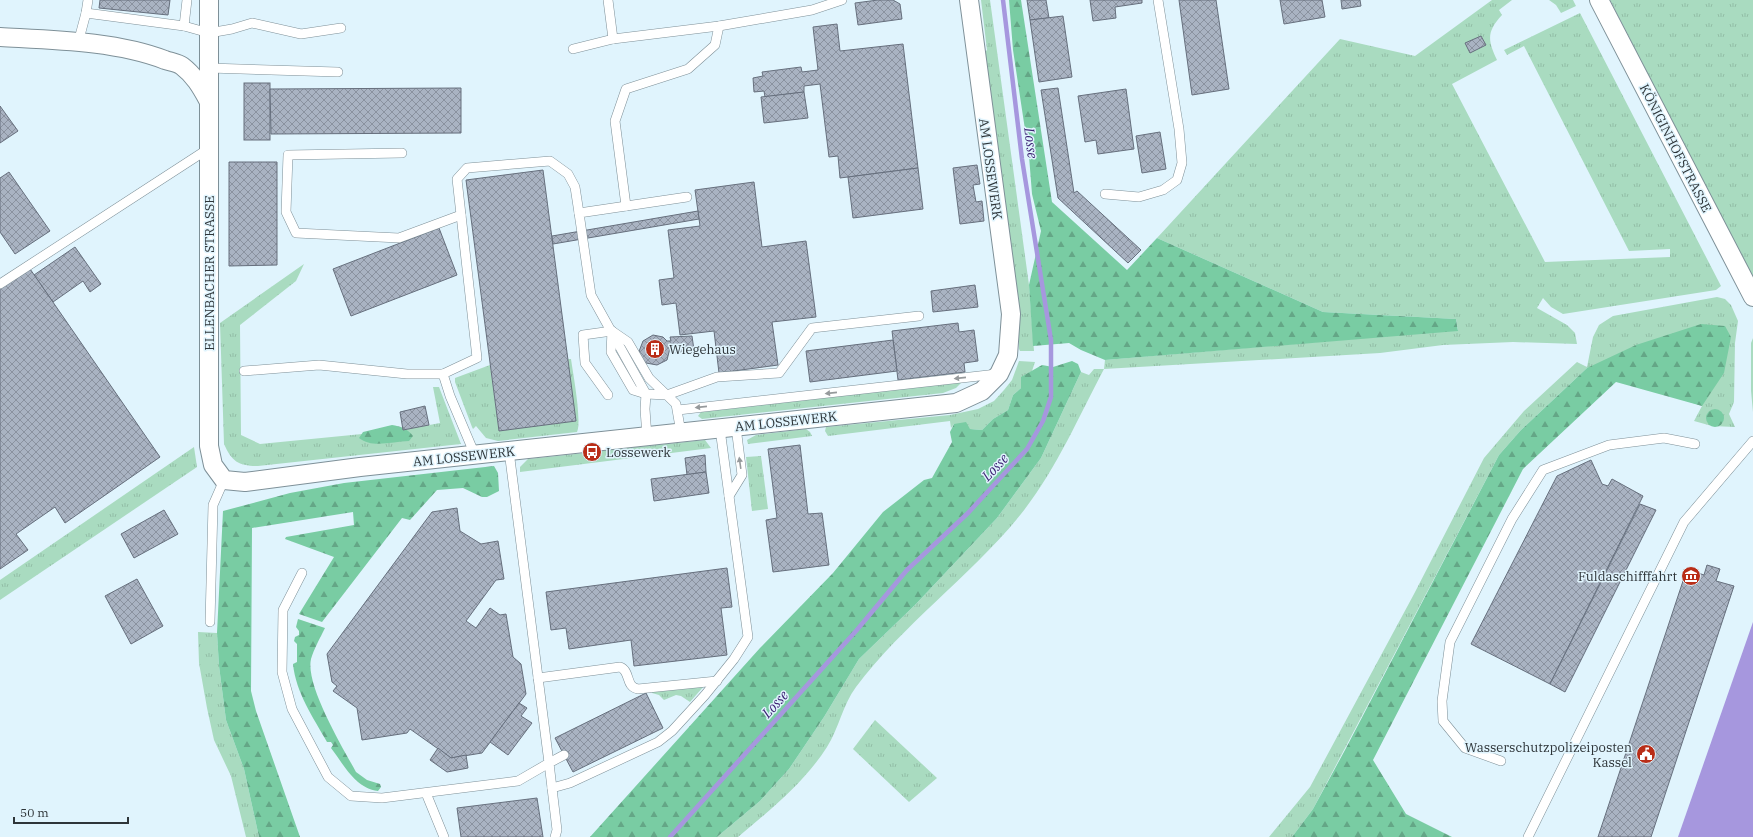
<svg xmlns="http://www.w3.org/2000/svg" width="1753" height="837" font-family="'IBM Plex Serif',serif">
  <defs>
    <pattern id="grass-tufts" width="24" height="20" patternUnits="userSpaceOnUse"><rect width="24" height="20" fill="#a9dbc0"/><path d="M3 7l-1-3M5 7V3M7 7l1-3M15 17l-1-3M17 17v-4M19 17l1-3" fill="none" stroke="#92bda6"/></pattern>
    <pattern id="forest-firs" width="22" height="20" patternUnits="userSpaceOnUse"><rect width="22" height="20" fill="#79cca3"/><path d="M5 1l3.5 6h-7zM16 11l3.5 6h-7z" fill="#64a686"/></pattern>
    <pattern id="building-cross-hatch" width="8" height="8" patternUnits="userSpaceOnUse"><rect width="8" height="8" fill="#a9b3c2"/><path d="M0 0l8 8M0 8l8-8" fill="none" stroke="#8a929f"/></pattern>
  </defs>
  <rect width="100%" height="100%" fill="#e0f4fd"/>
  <g fill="url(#grass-tufts)">
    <path d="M981 0H990L1029 285 1034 351H1020L1019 349V302L984 53 987 50Z"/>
    <path d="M1492 0H1512L1499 10 1502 15C1486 32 1488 41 1497 60L1452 84 1545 262 1670 257V249L1629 251 1524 46 1507 55 1504 50 1580 13 1721 286 1716 290 1563 314 1551 307 1543 298 1537 308 1567 325 1575 333 1577 344 1513 342 1443 345 1380 353 1104 369C1078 418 1056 470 1021 514 971 576 904 623 856 687 843 704 839 728 827 747 804 783 770 810 738 837H717L760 801 789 769 824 717 859 659 915 605 997 518 1041 458 1081 372 1089 375 1094 369H1104L1105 360 1458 330 1456 319 1323 312 1157 238 1340 39 1415 56Z"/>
    <path d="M1549 0H1573L1576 6 1561 13 1556 5Z"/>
    <path d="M1610 0H1753V280V279Z"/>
    <path d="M304 264 296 281 240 325 241 435 260 444 403 430 440 423 433 387H439L461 444 258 466C239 466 232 462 224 444L220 323Z"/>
    <path d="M1717 297 1725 299 1731 305 1738 321 1735 343 1734 402 1729 414 1735 427 1712 426 1694 421 1702 406 1587 368 1521 430 1499 455 1313 809 1292 837H1269L1310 787 1414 594 1484 458 1524 411 1577 362 1587 367 1593 337 1599 325 1613 316Z"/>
    <path d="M1753 338V412L1751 391V343Z"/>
    <path d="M568 359H571C573 373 582 421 577 432L498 441 486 438 476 426 473 429 472 427 455 382V378L490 365 499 431 575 421Z"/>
    <path d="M1019 361 1035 362 1032 371 1022 378 1021 388 1013 395 1008 410 993 419 982 430 970 429 954 424 951 428 950 421 828 436 825 431 826 427 950 415 978 409 994 401 1004 390 1012 380Z"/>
    <path d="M962 382 956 388 943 393 702 419 698 416 701 412Z"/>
    <path d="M806 429 810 432 812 436 748 444 747 440 756 435Z"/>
    <path d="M705 440 711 448 520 472V467L528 459 585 453V455L598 454V451Z"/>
    <path d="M194 447 197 467 0 600V580Z"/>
    <path d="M761 456 768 509 752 511 746 457Z"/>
    <path d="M198 632 217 633 219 666 226 720 244 769 259 837H246L231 776 214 740 207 708 199 663Z"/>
    <path d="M704 686 690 702 681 696 676 695 664 700 659 695 652 693V691Z"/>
    <path d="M875 720 937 778 909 802 853 749Z"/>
  </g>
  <g fill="url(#forest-firs)">
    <path d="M1009 0H1021L1052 202 1127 270 1157 238 1323 312 1456 319 1458 331 1105 360 1081 350 1069 343 1033 346 1029 285 1041 231 1032 194 1029 156 1013 50Z"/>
    <path d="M1701 324 1725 326 1731 337 1724 373 1702 406 1616 382 1523 469 1373 760 1406 814 1452 837H1292L1313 809 1345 750 1499 455 1521 430 1587 368 1636 345Z"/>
    <path d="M1072 361 1078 364 1081 372 1041 458 997 518 915 605 859 659 824 717 789 769 760 801 717 837H590L760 648 833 573 883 512 924 480 932 478 952 442 950 432 954 424 966 422 970 429 982 430 993 419 1008 410 1013 395 1021 388V377L1042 365 1053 367Z"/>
    <circle cx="1715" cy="418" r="9"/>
    <path d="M392 425C400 426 408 429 413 436L409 441C393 441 373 449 359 438L363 432Z"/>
    <path d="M494 466 498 473 499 491 487 497H482L463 488 437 490 410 520 402 518 322 622 299 614 334 557 285 539 286 537 354 525 353 512 252 528 251 691 256 711 300 837H259L244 769 226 720 219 666 217 633 223 511 290 493 344 483Z"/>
    <path d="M298 619 325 628C320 638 314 649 311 659 305 685 343 748 356 772L367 780 380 784 381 787 378 791C355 788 344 765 331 748L333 745 331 742H327C313 717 296 693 293 664L297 662V644L294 641 295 637 299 635V631L296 627Z"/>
  </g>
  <path fill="#a697de" d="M1753 622V837H1678Z"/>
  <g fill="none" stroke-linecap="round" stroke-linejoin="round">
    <path stroke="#a697de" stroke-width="4.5" d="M670 837 856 631 907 570 968 513 1027 449 1043 421 1051 397V340L1022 159 1003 0"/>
  </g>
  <g fill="url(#building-cross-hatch)" stroke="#666f7d">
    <path d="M100 0H170L168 15 99 8Z"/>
    <path d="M878 0H893L900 4 902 19 858 25 855 3Z"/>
    <path d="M1027 0H1046L1049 18 1030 20Z"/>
    <path d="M1090 0H1142V3L1115 7 1116 18 1093 21Z"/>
    <path d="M1179 0H1216L1229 89 1192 95Z"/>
    <path d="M1280 0H1322L1325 17 1284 24Z"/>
    <path d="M1341 0H1360L1361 6 1342 9Z"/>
    <path d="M1063 16 1072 77 1039 82 1030 20Z"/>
    <path d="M837 24 840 51 903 44 918 168 840 178 838 156 829 157 820 84 804 86V92L765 97 764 91 754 92 753 78 763 76 762 72 801 67 802 72 818 70 813 27Z"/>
    <path d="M1481 36 1486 45 1470 53 1465 43Z"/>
    <rect x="244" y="83" width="26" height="57"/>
    <path d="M461 88V133L271 134 270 89Z"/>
    <path d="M1058 88 1074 193 1077 191 1141 250 1128 263 1058 198 1041 90Z"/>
    <path d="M1126 89 1134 149 1098 154 1096 140 1085 142 1078 96Z"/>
    <path d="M804 92 808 118 764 123 761 97Z"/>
    <path d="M0 106 18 131 0 143Z"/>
    <path d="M1160 132 1166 169 1142 173 1136 136Z"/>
    <path d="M229 162H277V265L229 266Z"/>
    <path d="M977 165 980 184 973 185 976 202 982 201 984 221 960 224 953 168Z"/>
    <path d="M918 168 923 209 853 218 848 177Z"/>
    <path d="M543 170 576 421 499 431 466 180Z"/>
    <path d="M9 172 50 231 15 254 0 232V178Z"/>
    <path d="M754 182 762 247 806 241 816 317 772 322 778 365 719 373 714 331 680 335 676 303 662 305 659 280 674 278 668 230 700 226 695 190Z"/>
    <path d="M698 211 699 219 553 244 552 236Z"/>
    <path d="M439 228 457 275 351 316 333 269Z"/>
    <path d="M75 247 101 284 90 292 83 281 53 302 34 275Z"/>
    <path d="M28 266 160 457 65 523 55 507 16 534 28 550 0 569V285Z"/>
    <path d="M975 285 978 307 933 312 931 291Z"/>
    <path d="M958 323 959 332 974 330 978 361 964 363 965 372 898 380 892 331Z"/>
    <path d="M653 335 663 337 667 341H671L670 337 692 336 694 350 673 353 672 345H668L670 348 667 360 657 365 646 363 638 354 643 341Z"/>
    <path d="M893 340 897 371 810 382 806 351Z"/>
    <path d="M425 406 429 425 403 430 400 412Z"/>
    <path d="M800 445 808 514 822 513 829 565 773 572 766 520 777 518 768 449Z"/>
    <path d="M705 455 706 472 687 475 685 458Z"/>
    <path d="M1591 460 1602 484 1608 486 1612 479 1643 496 1550 684 1471 644 1557 476Z"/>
    <path d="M706 472 709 493 654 501 651 479Z"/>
    <path d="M1640 504 1656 510 1565 692 1550 684Z"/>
    <path d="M457 508 460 531 481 544 498 541 504 579 496 580 466 621 476 628 490 608 500 615 506 614 513 657 521 664 526 694 482 753 451 758 410 729 407 733 362 740 357 708 333 691 337 686 332 682 327 654 432 512Z"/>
    <path d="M164 510 178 534 134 558 121 534Z"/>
    <path d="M1707 565 1720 569 1716 581 1734 586 1651 837H1598L1687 569 1704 575Z"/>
    <path d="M727 568 732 607 721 608 727 655 634 666 631 640 569 649 566 628 551 630 546 592Z"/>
    <path d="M137 579 163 626 131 644 105 596Z"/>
    <path d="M646 693 663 728 573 772 555 738Z"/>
    <path d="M519 703 527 708 521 716 532 723 508 755 490 742Z"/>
    <path d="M438 748 451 758 466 755 468 768 447 772 430 760Z"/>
    <path d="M537 798 543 837H461L457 808Z"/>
  </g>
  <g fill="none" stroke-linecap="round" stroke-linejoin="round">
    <defs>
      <g id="service">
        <path d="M608 0 613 39"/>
        <path d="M86 13 88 0"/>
        <path d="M184 26 209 33 232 29 252 23 301 34 341 28"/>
        <path d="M78 43 86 13 184 26 187 0"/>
        <path d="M573 49 613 39 719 26 812 10 842 0"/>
        <path d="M209 68 338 72"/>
        <path d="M402 153 288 155 286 212 296 233 399 238 461 215"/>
        <path d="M1105 194 1139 197 1163 190 1177 180 1182 163 1179 129 1158 0"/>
        <path d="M626 206 615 121 626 89 688 69 715 45 719 26"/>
        <path d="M0 284 208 149"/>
        <path d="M244 371 319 365 407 374H443"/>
        <path d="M608 395 585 363 583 335 612 331"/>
        <path d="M678 410 997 374"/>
        <path d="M681 433 676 404 651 380 649 378 628 342 612 331 611 352 633 390 646 394 667 395 717 377 779 373 812 328 919 316"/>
        <path d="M647 437 645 409 646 394 591 295 579 213 687 197"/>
        <path d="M475 455 450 396 443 374 477 358 457 179 467 168 550 161 568 174 575 187 579 213"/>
        <path d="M729 496 742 475 736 427"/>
        <path d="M302 573 283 610 282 672 292 709 328 777 351 796 382 798 518 781 549 763 509 451"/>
        <path d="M210 622 213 505 224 480"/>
        <path d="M538 678 620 667C631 671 625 687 638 689L717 681"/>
        <path d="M1501 761 1465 748 1443 721 1442 701 1450 642 1512 519 1543 470 1609 445 1664 438 1695 444"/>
        <path d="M552 788 570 783 658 742 672 731 705 695 734 659 748 637 720 429"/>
        <path d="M426 793 444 837"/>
        <path d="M555 837 557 830 549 763 564 755"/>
        <path d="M1528 837 1684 522 1753 441"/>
      </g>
      <g id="minor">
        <path d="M209 0V446L213 465 224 480 245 482 360 467 956 403 982 391 999 374 1008 355 1011 314 969 0"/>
        <path d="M1599 0 1753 297"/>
        <path d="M0 37C53 40 116 41 165 60 171 62 178 63 182 66 194 75 201 87 208 100"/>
      </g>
    </defs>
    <use href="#service" stroke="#7e9098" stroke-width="10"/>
    <use href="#minor" stroke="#7e9098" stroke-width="20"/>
    <use href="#service" stroke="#fff" stroke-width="9"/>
    <use href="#minor" stroke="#fff" stroke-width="18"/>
  </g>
  <defs><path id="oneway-solid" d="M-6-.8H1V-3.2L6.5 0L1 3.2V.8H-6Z"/></defs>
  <g fill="#969a9c">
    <use href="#oneway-solid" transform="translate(960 378) rotate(174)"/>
    <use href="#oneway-solid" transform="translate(831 393) rotate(174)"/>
    <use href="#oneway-solid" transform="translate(701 407) rotate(174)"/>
    <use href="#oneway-solid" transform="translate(740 463) rotate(-98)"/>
  </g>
  <defs>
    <symbol id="building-disc" viewBox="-11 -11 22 22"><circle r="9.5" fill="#b92d17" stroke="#e0f4fd"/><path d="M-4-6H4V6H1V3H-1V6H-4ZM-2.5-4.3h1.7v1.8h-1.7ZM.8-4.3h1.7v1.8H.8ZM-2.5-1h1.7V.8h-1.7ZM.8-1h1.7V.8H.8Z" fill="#fff"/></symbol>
    <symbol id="bus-disc" viewBox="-11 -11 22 22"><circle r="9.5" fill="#b92d17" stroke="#e0f4fd"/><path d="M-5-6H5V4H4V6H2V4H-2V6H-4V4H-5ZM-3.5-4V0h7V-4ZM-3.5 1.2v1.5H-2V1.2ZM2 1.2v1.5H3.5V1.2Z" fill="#fff"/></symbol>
    <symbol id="museum-disc" viewBox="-11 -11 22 22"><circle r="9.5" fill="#b92d17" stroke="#e0f4fd"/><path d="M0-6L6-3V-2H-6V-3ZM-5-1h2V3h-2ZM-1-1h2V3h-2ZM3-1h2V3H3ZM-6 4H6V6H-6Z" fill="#fff"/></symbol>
    <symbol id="civic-disc" viewBox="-11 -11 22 22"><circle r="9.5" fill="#b92d17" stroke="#e0f4fd"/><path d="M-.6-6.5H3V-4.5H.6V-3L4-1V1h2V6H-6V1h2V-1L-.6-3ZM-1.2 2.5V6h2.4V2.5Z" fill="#fff"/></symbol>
  </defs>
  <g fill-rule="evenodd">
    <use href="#building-disc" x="644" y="338" width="22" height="22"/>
    <use href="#bus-disc" x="581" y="441" width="22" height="22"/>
    <use href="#museum-disc" x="1680" y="565" width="22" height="22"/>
    <use href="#civic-disc" x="1635" y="743" width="22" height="22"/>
  </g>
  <g text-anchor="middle" stroke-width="3" stroke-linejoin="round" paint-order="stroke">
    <g font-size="13" fill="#2e3539" stroke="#e0f4fd">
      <text transform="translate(1676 148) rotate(63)" y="5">KÖNIGINHOFSTRASSE</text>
      <text transform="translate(991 169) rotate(82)" y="5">AM LOSSEWERK</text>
      <text transform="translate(209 273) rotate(-90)" y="5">ELLENBACHER STRASSE</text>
      <text transform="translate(786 421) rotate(-6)" y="5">AM LOSSEWERK</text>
      <text transform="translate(464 456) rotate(-6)" y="5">AM LOSSEWERK</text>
    </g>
    <g font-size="13" fill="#2e3539" stroke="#e0f4fd" text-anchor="start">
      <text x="669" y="354">Wiegehaus</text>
      <text x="606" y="457">Lossewerk</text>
      <text x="1677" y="581" text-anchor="end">Fuldaschifffahrt</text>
      <text x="1632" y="752" text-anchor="end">Wasserschutzpolizeiposten<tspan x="1632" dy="15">Kassel</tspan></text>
    </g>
    <g font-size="14" font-style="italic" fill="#3c2173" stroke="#e0f4fd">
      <text transform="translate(1031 143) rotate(83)" y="5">Losse</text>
      <text transform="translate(995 467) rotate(-47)" y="5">Losse</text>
      <text transform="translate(775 704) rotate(-48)" y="5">Losse</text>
    </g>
  </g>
  <path d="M14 817v6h114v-6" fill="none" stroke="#2e3539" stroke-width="2"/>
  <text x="20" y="817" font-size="12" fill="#2e3539" stroke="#e0f4fd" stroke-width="3" paint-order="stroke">50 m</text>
</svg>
